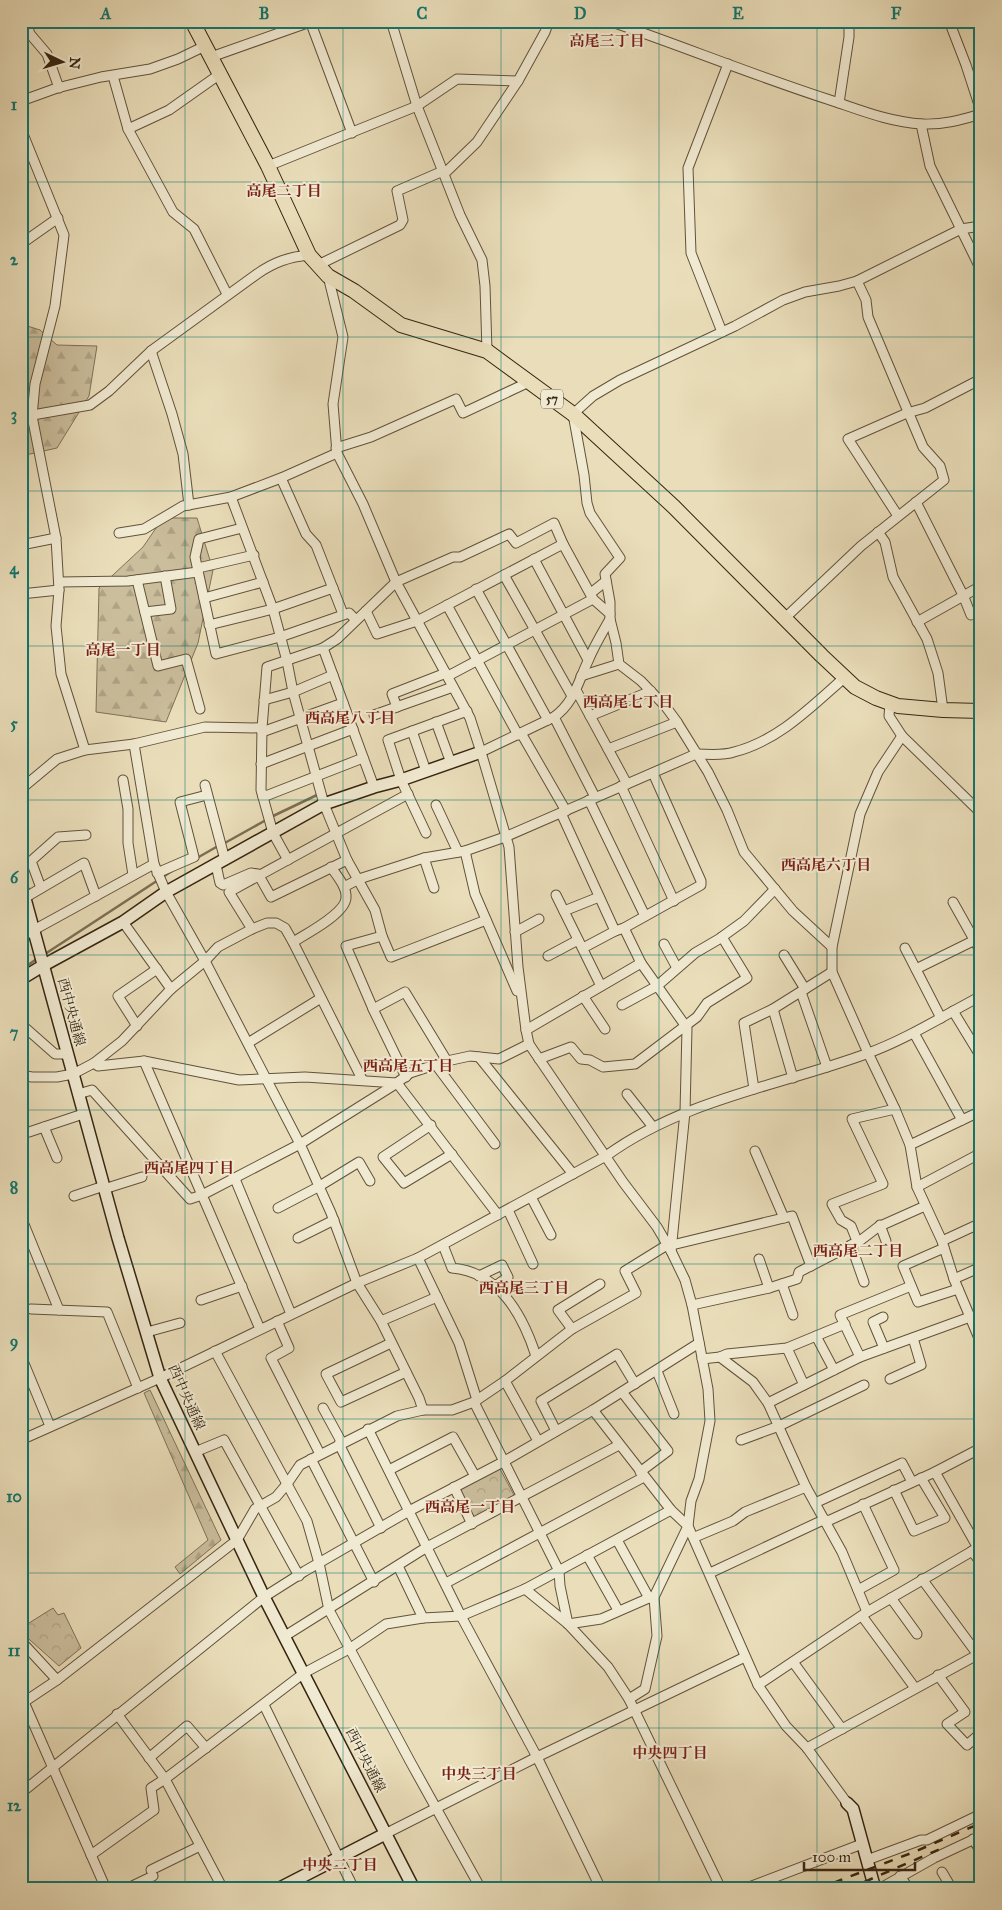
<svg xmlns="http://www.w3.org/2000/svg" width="1002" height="1910" font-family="'IM FELL Great Primer','Noto Serif JP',serif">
  <defs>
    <pattern id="forest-firs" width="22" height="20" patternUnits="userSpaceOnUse" patternTransform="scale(1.25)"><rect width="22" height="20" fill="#cbbe9d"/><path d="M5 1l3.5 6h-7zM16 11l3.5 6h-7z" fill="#afa386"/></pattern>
    <pattern id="park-crowns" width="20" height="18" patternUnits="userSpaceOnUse" patternTransform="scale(1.25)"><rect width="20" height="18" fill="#cbbe9d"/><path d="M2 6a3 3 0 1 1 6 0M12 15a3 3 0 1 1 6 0" fill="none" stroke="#afa386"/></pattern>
  </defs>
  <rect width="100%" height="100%" fill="#eadeba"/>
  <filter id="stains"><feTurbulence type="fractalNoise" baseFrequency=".004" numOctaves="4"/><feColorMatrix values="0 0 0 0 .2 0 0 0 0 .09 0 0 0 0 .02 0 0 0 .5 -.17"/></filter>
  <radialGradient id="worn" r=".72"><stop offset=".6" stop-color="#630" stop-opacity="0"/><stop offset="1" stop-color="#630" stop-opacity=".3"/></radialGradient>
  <g fill="url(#forest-firs)" stroke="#807156">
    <path d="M21 324 40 330 57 345 97 346 89 396 57 448 21 456Z"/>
    <path d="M163 518H197L213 570 198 643 166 722 96 712 99 588 143 547Z"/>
    <path d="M150 1390 221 1540 180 1574 175 1567 208 1540 144 1393Z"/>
  </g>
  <g fill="url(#park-crowns)" stroke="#807156">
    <path d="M500 1469 514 1495 472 1519 460 1489Z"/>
    <path d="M53 1608 58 1615 64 1613 81 1648 59 1666 21 1632V1628Z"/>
  </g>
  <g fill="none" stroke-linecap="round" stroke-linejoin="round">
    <g stroke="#7c6e53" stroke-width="2.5">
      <path d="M271 817 317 795"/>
      <path d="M223 844 266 820"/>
      <path d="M197 858 218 846"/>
      <path d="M45 954 172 871"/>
      <path d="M21 970 38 958"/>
    </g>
    <defs>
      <g id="street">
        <path d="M26 21 30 34 47 54 59 88"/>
        <path d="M310 21 352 133"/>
        <path d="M391 21 417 106 460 215 482 260 485 286 487 351"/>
        <path d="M609 21C682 46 753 75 827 99 858 109 888 122 922 124 943 125 961 120 981 114"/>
        <path d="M949 21 966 65 981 111"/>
        <path d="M211 57 310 22"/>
        <path d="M113 76 128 129 173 212 194 229 227 294"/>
        <path d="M21 101 57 88 101 77 150 69 178 59 205 46"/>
        <path d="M839 103 849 37V21"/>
        <path d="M921 124 930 166 981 270"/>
        <path d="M21 129 64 235 55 306 35 384 32 416 56 538 59 590 56 626 61 674 85 750"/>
        <path d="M128 129 169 110 220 74"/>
        <path d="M268 166 417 106 457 79 518 81"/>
        <path d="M444 174 477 142 518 81 545 32 549 21"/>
        <path d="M21 244 58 218"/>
        <path d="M318 265 400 225 403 220 397 191 443 171"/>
        <path d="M328 276 343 337 333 404 337 453 363 504 396 582 470 718 481 752 509 847 518 967 526 1030 529 1044 623 1182 657 1227 671 1251 685 1280 692 1305 708 1389 710 1421 699 1479 691 1501 688 1526 654 1597 649 1598 601 1619 568 1624"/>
        <path d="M722 332 691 253 688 168 728 64"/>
        <path d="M151 351 172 414 183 454 189 505"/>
        <path d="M21 417 90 405 109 391 151 351 257 274C274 262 289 257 309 255"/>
        <path d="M336 448 371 437 456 399 463 413 529 382"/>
        <path d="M281 478 306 534 316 545 343 614"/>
        <path d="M916 502 963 595 971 615"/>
        <path d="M898 516 848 439 907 413 925 408 981 379"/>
        <path d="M242 528 199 539 195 557 216 654 280 637 349 613 356 620"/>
        <path d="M878 532 885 542 893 577 927 639 938 673 943 710"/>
        <path d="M119 533 144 529 183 506 231 497 281 478 337 453"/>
        <path d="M21 545 56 538"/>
        <path d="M534 559 588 660"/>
        <path d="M198 568 254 555"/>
        <path d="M504 575 572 696"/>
        <path d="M137 580 158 666 186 659 200 709"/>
        <path d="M59 582 128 581 198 572"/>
        <path d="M476 589 548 720"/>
        <path d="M591 593 606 581"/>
        <path d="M21 594 59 590"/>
        <path d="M204 598 263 582"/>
        <path d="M447 605 518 735"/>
        <path d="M366 611 377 634 417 621 563 544 593 599 610 614"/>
        <path d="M145 612 171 609 165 576"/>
        <path d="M784 619 861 546 944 480 940 466 923 447 868 317 866 300 857 281"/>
        <path d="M917 622 981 586"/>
        <path d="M209 625 273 609 333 588"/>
        <path d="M323 648 374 787"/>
        <path d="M448 676 593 599"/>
        <path d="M581 676 619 664"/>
        <path d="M576 690 627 784"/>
        <path d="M264 700 293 692 333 675"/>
        <path d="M890 703 889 716 902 736 981 813"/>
        <path d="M397 707 392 694 446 673"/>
        <path d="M374 715 453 687"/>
        <path d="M590 716 651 691"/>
        <path d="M554 717 595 797"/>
        <path d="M436 722 451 763"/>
        <path d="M412 731 426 771"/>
        <path d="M262 732 343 703"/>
        <path d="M521 733 566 811"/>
        <path d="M902 736 878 772 860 814 832 947V972L868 1053 895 1109 910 1145 917 1187 942 1241 954 1279 981 1343"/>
        <path d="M134 744 154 864 166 892 205 961 300 1144 331 1213 357 1283 381 1321 419 1398 423 1410"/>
        <path d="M608 749 677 722"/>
        <path d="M481 752 554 717C574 703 578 682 588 661 594 646 602 633 610 619"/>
        <path d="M261 764 353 729"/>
        <path d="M123 780 128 809V843L133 875"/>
        <path d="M205 785 225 860"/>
        <path d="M621 786 674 901"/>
        <path d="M21 789 57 759 85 750 134 744 205 727 262 728"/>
        <path d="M263 797 363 758"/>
        <path d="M589 800 645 916"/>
        <path d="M436 805 458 852"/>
        <path d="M561 813 615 931 624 928 701 885V881L653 773"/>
        <path d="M426 833 401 780 388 740 467 711"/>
        <path d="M465 851 475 894 517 991"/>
        <path d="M424 858 434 888"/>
        <path d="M288 860 273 833 261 790 262 728 267 667 323 648 337 639 396 582 453 557H460L509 534 516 543 554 523 563 544"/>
        <path d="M347 860 375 910 382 936 391 957 486 920"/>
        <path d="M216 865 220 883 223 885 251 873 258 874 271 897 347 860 324 804 293 692 287 661 273 609 231 497"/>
        <path d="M157 873 194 857 180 802 207 795"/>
        <path d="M344 887 359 879 424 858 465 851 505 837 696 754C708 754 722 756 734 752 778 741 811 707 844 678"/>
        <path d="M41 888 31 861 58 837 86 835"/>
        <path d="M556 895 601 986"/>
        <path d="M21 900 84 863 96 896"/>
        <path d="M953 902 981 952"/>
        <path d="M564 911 599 897"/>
        <path d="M123 922 171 989"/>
        <path d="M252 929 229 892 408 794"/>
        <path d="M515 932 539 919"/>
        <path d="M382 936 346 946 374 1011 406 1077"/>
        <path d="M21 937 154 864"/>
        <path d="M293 942C306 934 345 914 346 898 347 887 337 876 331 867"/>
        <path d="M664 944 677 968"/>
        <path d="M832 947 793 911 744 852 727 810 708 772 677 722 666 707 641 681 619 664 616 643 610 619V602L605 574 620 558 590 513 587 503 584 475 573 414 593 396 620 380 735 326 783 300 805 292 839 286 857 281 961 229 981 226"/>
        <path d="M583 948 615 931"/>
        <path d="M905 948 941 1018"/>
        <path d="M784 955 805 989"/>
        <path d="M548 956 578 940"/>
        <path d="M641 963 687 1028 685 1112 671 1251"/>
        <path d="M916 969 975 940"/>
        <path d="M801 992 827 1067"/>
        <path d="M583 996 605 1029"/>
        <path d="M622 1005 657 986 695 953 719 939 744 921 775 889"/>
        <path d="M373 1009 405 992 447 1061"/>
        <path d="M773 1009 793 1078"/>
        <path d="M953 1011 981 1057"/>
        <path d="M21 1024 55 1054H68"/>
        <path d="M137 1026 118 996 157 969"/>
        <path d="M526 1030 641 963 624 928"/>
        <path d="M914 1033 962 1120"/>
        <path d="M248 1043 321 998"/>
        <path d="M479 1057 573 1174"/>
        <path d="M539 1059 571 1047 581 1059 590 1060 603 1067 635 1064 697 1017 707 1003 747 978 722 937"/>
        <path d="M94 1063 98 1066 144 1061 239 1080 305 1077 397 1083 498 1215"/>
        <path d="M436 1065 495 1144"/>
        <path d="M21 1075 32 1077H57L73 1074 94 1063 122 1041 171 989 205 961 218 947 252 929 267 923H276L285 928 293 942 362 1079"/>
        <path d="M754 1089 744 1023 773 1009 832 972"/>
        <path d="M78 1094 92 1090 190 1199 202 1195 144 1061"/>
        <path d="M627 1094 653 1127"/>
        <path d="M431 1125 383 1157 404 1183 452 1154"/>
        <path d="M44 1127 57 1158"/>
        <path d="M29 1132 83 1114"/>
        <path d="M910 1145 981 1111"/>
        <path d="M755 1151 784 1218"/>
        <path d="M235 1179 291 1314"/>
        <path d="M917 1187 981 1153"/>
        <path d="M104 1189 142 1177"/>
        <path d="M74 1196 104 1186"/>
        <path d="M531 1197 551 1235"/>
        <path d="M278 1208 318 1187 359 1162 370 1181"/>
        <path d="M508 1210 533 1264"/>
        <path d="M21 1217 59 1310"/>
        <path d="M880 1225 886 1241"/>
        <path d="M298 1238 334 1220"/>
        <path d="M857 1241 851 1226 841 1220 832 1204 883 1184 852 1119 895 1109"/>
        <path d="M942 1241 981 1223"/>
        <path d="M443 1245 452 1268C500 1272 523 1316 536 1356"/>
        <path d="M672 1245 792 1216 811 1266"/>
        <path d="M851 1245 864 1282"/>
        <path d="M944 1248 903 1266 918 1302 958 1289"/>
        <path d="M418 1258 459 1343 477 1400"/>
        <path d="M759 1259 769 1288"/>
        <path d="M479 1276 502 1265 508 1277 494 1287"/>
        <path d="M954 1279 981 1267"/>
        <path d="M782 1284 793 1315"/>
        <path d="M201 1300 242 1286"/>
        <path d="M692 1305 769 1288 797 1279 799 1272 861 1240 878 1227 925 1206"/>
        <path d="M31 1309 107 1312 138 1388"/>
        <path d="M883 1317 873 1322 884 1348"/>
        <path d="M277 1321 289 1348 271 1358 320 1454"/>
        <path d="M381 1321 437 1297"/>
        <path d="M260 1329 202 1195 300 1144 394 1085 410 1073 447 1061 470 1056 499 1059 529 1044"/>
        <path d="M572 1329 558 1310 600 1284"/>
        <path d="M147 1332 180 1323"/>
        <path d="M816 1336 834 1370"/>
        <path d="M391 1343 326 1374 341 1402 406 1372"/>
        <path d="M787 1348 804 1385"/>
        <path d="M215 1351 307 1521 319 1563 329 1610 411 1763 481 1889"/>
        <path d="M21 1356 50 1426"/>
        <path d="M720 1357 727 1354 787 1348 845 1324"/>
        <path d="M860 1357 840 1315 911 1286"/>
        <path d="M702 1359 720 1357 753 1382 768 1403 806 1487 842 1552 867 1612"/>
        <path d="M657 1371 674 1414"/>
        <path d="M890 1379 921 1365 913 1338"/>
        <path d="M505 1381 538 1441"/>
        <path d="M622 1392 668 1451 640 1472"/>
        <path d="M474 1402 559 1571 560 1586 568 1624"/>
        <path d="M768 1403 860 1357 970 1317"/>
        <path d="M323 1408 342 1443"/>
        <path d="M593 1410 671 1510 688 1526 758 1685 786 1726 807 1748 847 1803"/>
        <path d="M368 1429 461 1616 537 1757 601 1889"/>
        <path d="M556 1431 541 1401 617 1354 635 1384"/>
        <path d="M21 1440 160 1378 357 1283 418 1258 606 1156C683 1100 778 1086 866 1054 907 1039 943 1016 981 996"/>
        <path d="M741 1440 779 1426 864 1385"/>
        <path d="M339 1444 381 1528"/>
        <path d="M195 1452 224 1440 299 1576"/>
        <path d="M311 1459 374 1582"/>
        <path d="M389 1470 453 1437 475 1476"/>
        <path d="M935 1472 978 1548"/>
        <path d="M454 1487 472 1524"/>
        <path d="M894 1490 914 1531 945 1518 921 1478"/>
        <path d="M815 1503 902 1463 912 1482"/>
        <path d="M695 1537 733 1521 745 1512 806 1487"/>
        <path d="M617 1540 649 1598"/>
        <path d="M972 1551 981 1563"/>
        <path d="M587 1555 618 1610"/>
        <path d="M398 1566 423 1618"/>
        <path d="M710 1573 821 1521 830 1520 935 1472 981 1448"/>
        <path d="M922 1579 981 1659"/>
        <path d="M446 1583 644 1477"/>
        <path d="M525 1589 568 1624 608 1667 629 1699 721 1889"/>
        <path d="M858 1590 894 1570 863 1504"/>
        <path d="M891 1598 917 1634"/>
        <path d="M862 1616 915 1688"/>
        <path d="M285 1636 427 1547 619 1445"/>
        <path d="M21 1641 57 1680"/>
        <path d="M793 1662 842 1729"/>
        <path d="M938 1675 965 1712 947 1724 967 1745 981 1733"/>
        <path d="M758 1685 867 1612 981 1546"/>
        <path d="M629 1699 645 1689 657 1636 654 1597"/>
        <path d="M24 1702 106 1889"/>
        <path d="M21 1704 57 1680 237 1540 255 1509 276 1497 287 1484 300 1465 397 1416 423 1410H452L474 1402 505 1381 572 1329 636 1293 625 1271 667 1245"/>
        <path d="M264 1705 354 1889"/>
        <path d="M117 1714 165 1779 223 1889"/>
        <path d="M807 1748 977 1655"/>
        <path d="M149 1758 187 1726 206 1748"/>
        <path d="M21 1793 264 1597 305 1571 409 1511 503 1462 593 1410 699 1343"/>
        <path d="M387 1833 537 1757 745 1657"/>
        <path d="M973 1839 981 1852"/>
        <path d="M91 1855 154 1810 151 1788 165 1779 304 1673 349 1649 386 1624 423 1618 461 1616 525 1589 671 1510"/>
        <path d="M867 1860 921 1840H927L981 1814"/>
        <path d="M151 1870 200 1846"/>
        <path d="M942 1872 952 1889"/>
        <path d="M900 1876 909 1889"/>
        <path d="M126 1889 153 1876"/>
        <path d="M744 1889 862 1844"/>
        <path d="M879 1889 934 1858 981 1836"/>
      </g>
      <g id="secondary">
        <path d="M21 884 118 1238 160 1378 264 1597 414 1889"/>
        <path d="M21 979 44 965 123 922 166 892 324 804 374 787 401 780 481 752"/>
        <path d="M847 1803 853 1809 875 1889"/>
        <path d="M278 1889 387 1833"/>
      </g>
      <path id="primary" d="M192 21 268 166 309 255 328 276 354 291 401 325 487 351 573 414 674 507 822 656 855 687 876 698 898 706 943 710 981 711"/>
    </defs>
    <use href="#street" stroke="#62523a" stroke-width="11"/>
    <use href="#secondary" stroke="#352410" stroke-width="14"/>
    <use href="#primary" stroke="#352410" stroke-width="16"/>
    <use href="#street" stroke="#f1ead2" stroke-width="9"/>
    <use href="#secondary" stroke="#f1ead2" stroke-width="11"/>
    <use href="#primary" stroke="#eadeba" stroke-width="14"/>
    <g stroke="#352410" stroke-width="2.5" stroke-dasharray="9 9" stroke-linecap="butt">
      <path d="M817 1889 914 1852 981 1823"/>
      <path d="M848 1889 940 1849"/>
    </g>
  </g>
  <path fill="none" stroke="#0f766e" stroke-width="1" stroke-opacity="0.55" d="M185 21V1889M343 21V1889M501 21V1889M659 21V1889M817 21V1889M21 182H981M21 337H981M21 491H981M21 646H981M21 800H981M21 955H981M21 1110H981M21 1264H981M21 1419H981M21 1573H981M21 1728H981"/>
  <g text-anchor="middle" stroke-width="4" stroke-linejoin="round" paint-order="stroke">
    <rect fill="#f1ead2" stroke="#6d5f4a" stroke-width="1" x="541" y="389.5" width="22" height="19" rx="4"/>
    <g font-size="12" font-weight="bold" fill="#352410">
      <text x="552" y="403">57</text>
    </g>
    <g font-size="14" fill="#352410" stroke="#f1ead2">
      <text transform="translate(72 1012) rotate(75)" y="5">西中央通線</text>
      <text transform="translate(187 1397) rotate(66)" y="5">西中央通線</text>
      <text transform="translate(366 1760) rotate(63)" y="5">西中央通線</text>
    </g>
    <g font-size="15" font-weight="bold" fill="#7a1f14" stroke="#f1ead2">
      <text x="607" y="46">高尾三丁目</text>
      <text x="284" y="196">高尾二丁目</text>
      <text x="123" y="655">高尾一丁目</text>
      <text x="628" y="707">西高尾七丁目</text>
      <text x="350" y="723">西高尾八丁目</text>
      <text x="826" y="870">西高尾六丁目</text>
      <text x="408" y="1071">西高尾五丁目</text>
      <text x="189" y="1173">西高尾四丁目</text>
      <text x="858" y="1256">西高尾二丁目</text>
      <text x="524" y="1293">西高尾三丁目</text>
      <text x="470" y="1512">西高尾一丁目</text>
      <text x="670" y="1758">中央四丁目</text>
      <text x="479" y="1779">中央三丁目</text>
      <text x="340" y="1870">中央二丁目</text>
    </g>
  </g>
  <rect width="1002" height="1910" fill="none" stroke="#eadeba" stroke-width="55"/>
  <g transform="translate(62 62) rotate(95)" stroke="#f1ead2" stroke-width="4" paint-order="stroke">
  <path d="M0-4L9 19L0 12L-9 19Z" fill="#352410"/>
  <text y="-8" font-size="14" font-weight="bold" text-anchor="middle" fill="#352410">N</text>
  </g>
  <path d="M804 1862v8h111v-8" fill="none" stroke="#352410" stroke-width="2.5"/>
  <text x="812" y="1862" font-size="15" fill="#352410" stroke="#f1ead2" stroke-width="4" paint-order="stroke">100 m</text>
  <rect x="28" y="28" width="946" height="1854" fill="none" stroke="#0f766e" stroke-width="2"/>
  <g font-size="16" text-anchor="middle" font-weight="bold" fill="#0f766e">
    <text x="106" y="19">A</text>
    <text x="264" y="19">B</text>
    <text x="422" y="19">C</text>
    <text x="580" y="19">D</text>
    <text x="738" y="19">E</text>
    <text x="896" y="19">F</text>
    <text x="14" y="110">1</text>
    <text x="14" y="265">2</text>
    <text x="14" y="420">3</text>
    <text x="14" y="574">4</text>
    <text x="14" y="729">5</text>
    <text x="14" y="883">6</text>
    <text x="14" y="1038">7</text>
    <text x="14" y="1193">8</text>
    <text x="14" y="1347">9</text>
    <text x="14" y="1502">10</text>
    <text x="14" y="1656">11</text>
    <text x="14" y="1811">12</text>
  </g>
  <rect width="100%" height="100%" filter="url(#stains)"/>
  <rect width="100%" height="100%" fill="url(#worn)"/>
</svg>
